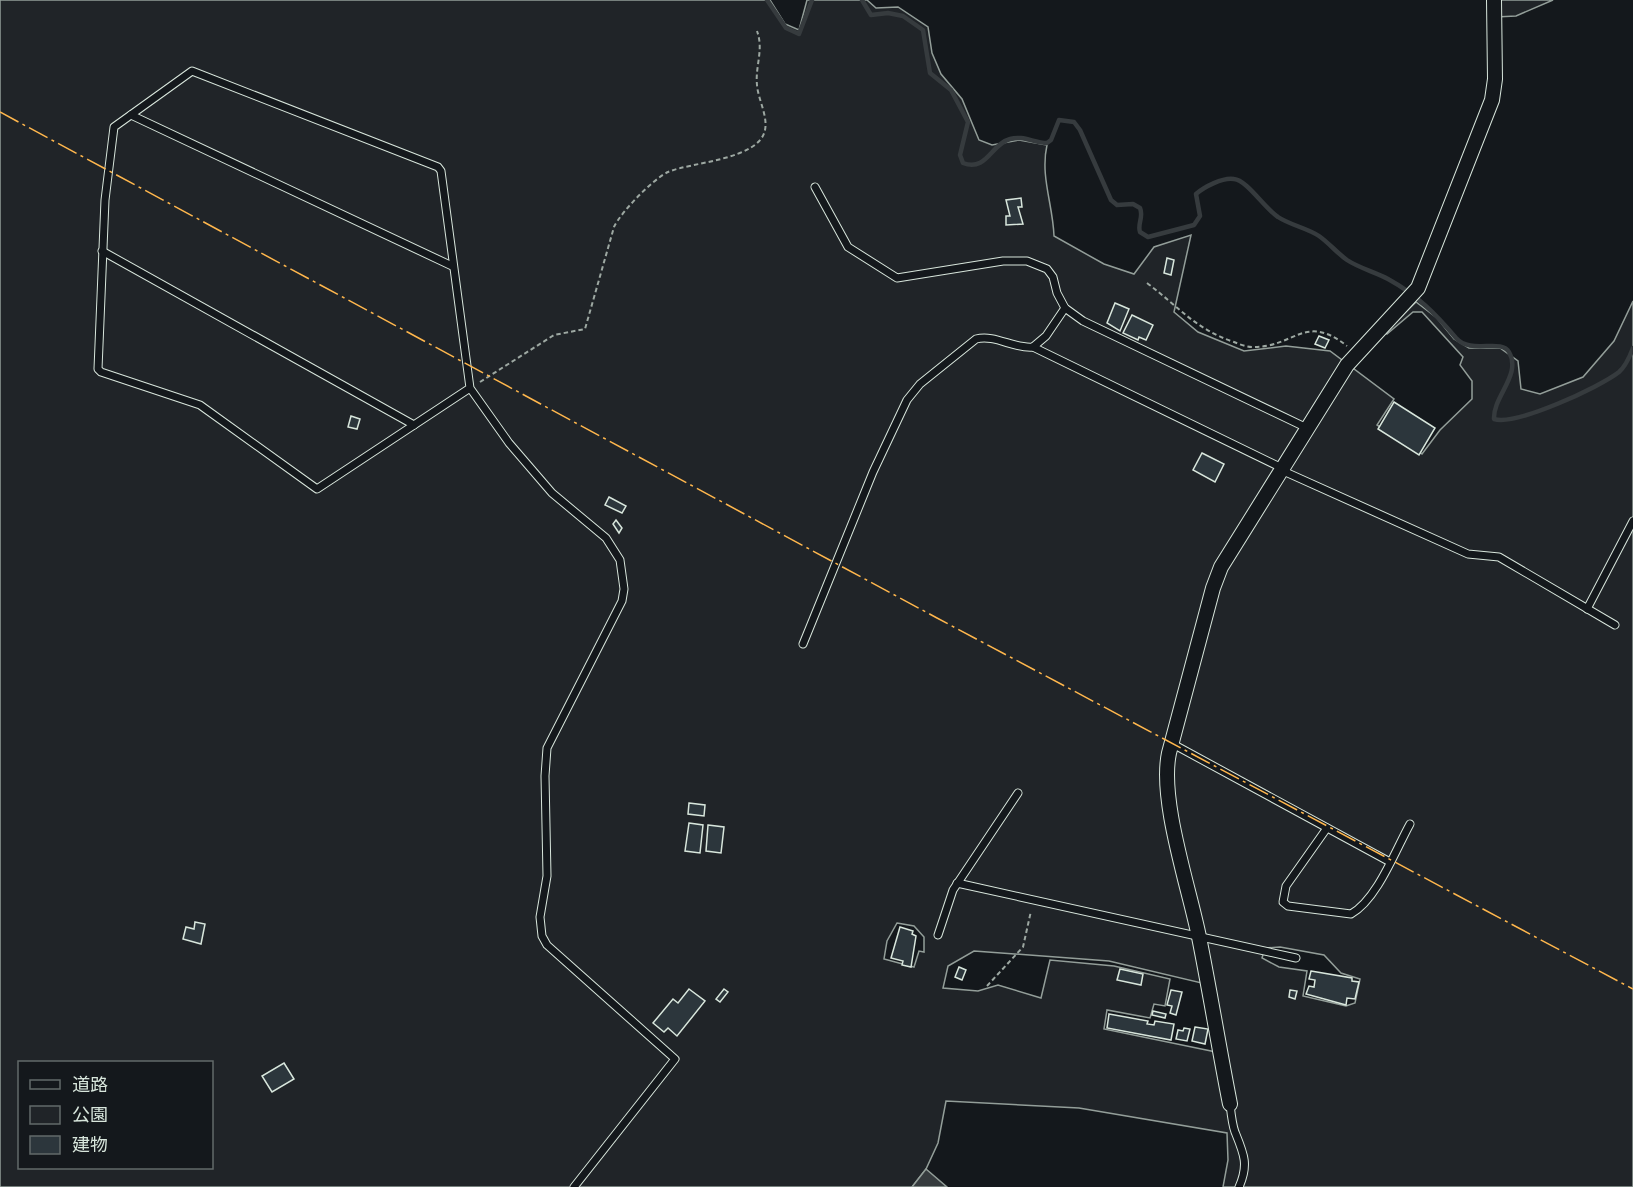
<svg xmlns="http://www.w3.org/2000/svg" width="1633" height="1187" font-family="'IBM Plex Sans','Noto Sans JP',sans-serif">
  <rect width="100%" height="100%" fill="#14181c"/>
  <g fill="#202428" stroke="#939e99" stroke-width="1.5" fill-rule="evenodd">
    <path d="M0 0H770L785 24 799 30 807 0H867L876 8 898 7 928 27 932 53 941 74 962 99 979 140 992 145 1019 140 1047 145C1040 176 1053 205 1054 236L1104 264 1134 274 1154 247 1191 235 1174 312 1198 332 1244 351 1286 346 1330 351 1394 399 1377 425 1422 454 1440 430 1472 399V381L1460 365 1463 357 1422 312H1413L1387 334 1385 332 1416 302 1437 318 1454 339 1469 348H1500L1518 361 1521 389 1540 394 1583 377 1614 341 1633 301V1187H1223L1228 1160 1227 1133 1079 1108 946 1101 938 1143 926 1169 912 1187H0ZM897 923 914 926 924 937V952L919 951 914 967 884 959 887 941ZM1280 947 1324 955 1341 973 1360 979 1355 1003 1346 1006 1303 996 1307 971 1279 967 1262 958 1265 948ZM974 951 1109 961 1202 983 1216 1052 1104 1029 1107 1010 1150 1018 1154 1004 1165 1006 1170 979 1114 966 1050 960 1041 998 998 985 978 991 943 988 948 966ZM20 1062H212V1168H20Z"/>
    <path d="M1496 0H1553L1516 16 1496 17Z"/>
  </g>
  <path fill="#363b3e" stroke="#939e99" stroke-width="1.5" d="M926 1169 947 1187H912Z"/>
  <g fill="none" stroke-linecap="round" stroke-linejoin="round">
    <g stroke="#363b3e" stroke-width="4.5">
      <path d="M767 0 786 28 799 34 812 0"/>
      <path d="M862 0 871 15 888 13 903 16 923 30 930 73 951 90 968 122 960 155 963 163C987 172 991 144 1010 139 1023 135 1034 143 1047 143L1051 140 1059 120 1074 122 1080 130 1111 200 1117 205 1133 204 1140 208C1144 217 1137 224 1140 232L1148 237 1194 225 1200 216 1196 194C1204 187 1223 177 1234 179 1247 180 1265 209 1278 217 1290 225 1307 228 1319 236 1329 243 1337 253 1347 260 1359 268 1375 272 1388 279 1417 295 1435 313 1456 338 1471 355 1501 338 1509 352 1522 375 1493 396 1494 419 1516 426 1600 387 1619 372 1626 366 1630 356 1633 348"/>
    </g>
  </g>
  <g fill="#2c363c" stroke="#d8e6dc" stroke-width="1.5">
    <path d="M1021 198 1022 207H1018L1023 224 1006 225V216H1010L1006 200Z"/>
    <path d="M1167 258 1174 260 1171 275 1164 273Z"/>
    <path d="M1115 303 1129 309 1120 331 1107 323Z"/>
    <path d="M1132 315 1153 325 1146 340 1139 337 1138 340 1123 333Z"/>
    <path d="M1319 336 1329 340 1325 348 1315 344Z"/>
    <path d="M1394 402 1435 428 1419 455 1378 429Z"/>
    <path d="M351 416 360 419 357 429 348 427Z"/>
    <path d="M1202 453 1224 464 1215 482 1193 470Z"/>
    <path d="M609 497 626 506 622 513 605 505Z"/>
    <path d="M616 520 622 528 619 533 613 524Z"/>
    <path d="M689 803 705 805 704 816 688 814Z"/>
    <path d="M689 823 703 825 700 853 685 851Z"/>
    <path d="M708 825 724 827 721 853 706 851Z"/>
    <path d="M195 922 205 924 201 944 183 939 186 927 194 929Z"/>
    <path d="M900 927 913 931 912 934 916 936 911 967 902 965 903 961 891 958Z"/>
    <path d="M959 967 966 970 962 980 955 977Z"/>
    <path d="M1120 969 1143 974 1141 985 1117 980Z"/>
    <path d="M1311 971 1352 978V981L1359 982 1355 999 1347 998 1346 1005 1306 994 1309 986 1314 987 1315 980 1309 979Z"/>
    <path d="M689 989 705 1001 677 1036 668 1028 664 1032 653 1023 673 999 678 1003Z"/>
    <path d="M724 989 728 992 720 1002 716 999Z"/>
    <path d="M1171 990 1182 992 1176 1015 1170 1013 1172 1006 1167 1005Z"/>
    <path d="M1290 990 1297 991 1295 999 1289 997Z"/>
    <path d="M1153 1011 1166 1014 1165 1018 1152 1015Z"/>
    <path d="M1109 1014 1148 1021 1147 1024 1154 1025 1155 1021 1174 1024 1171 1040 1107 1028Z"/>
    <path d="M1195 1027 1208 1029 1205 1044 1192 1041Z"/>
    <path d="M1184 1028 1190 1029 1187 1041 1176 1039 1178 1030 1183 1031Z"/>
    <path d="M284 1063 294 1079 272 1092 262 1076Z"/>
  </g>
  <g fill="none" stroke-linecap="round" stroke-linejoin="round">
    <defs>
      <g id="service">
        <path d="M131 115 452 266"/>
        <path d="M815 187 848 247 897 278 1003 261H1027L1047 269 1053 277 1057 293 1065 308 1083 321 1307 428"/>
        <path d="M102 251 414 425"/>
        <path d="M1033 347 1282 468"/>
        <path d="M470 388 317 489 200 405 101 372 98 369 105 200 114 127 192 71 438 167 441 171 470 388 509 443 552 493 606 538 620 560 624 589 622 601 547 748 545 776 547 876 540 917 542 936 547 945 675 1059 574 1187"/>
        <path d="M1281 470 1468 554 1499 557 1615 625"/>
        <path d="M1587 609 1633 521"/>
        <path d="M803 644 873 472 907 400 920 384 976 339C995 334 1014 349 1033 347L1046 336 1065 308"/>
        <path d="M1171 743 1390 862"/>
        <path d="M1327 828 1286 886 1283 902 1288 906 1351 914C1377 900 1396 849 1410 824"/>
        <path d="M957 883 1296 958"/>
        <path d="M938 935 953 890 1018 793"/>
        <path d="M1230 1104C1231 1113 1232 1124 1235 1132 1244 1154 1249 1165 1239 1187"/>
      </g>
      <path id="minor" d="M1230 1104C1219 1048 1210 992 1199 937 1189 887 1159 800 1169 753L1213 588 1221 567 1347 365 1418 288 1492 100 1495 79 1494 0"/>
    </defs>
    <use href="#service" stroke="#d8e6dc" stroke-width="9"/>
    <use href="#minor" stroke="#d8e6dc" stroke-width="16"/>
    <g stroke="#9da8a2" stroke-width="2" stroke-dasharray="4.5 3" stroke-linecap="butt">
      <path d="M1147 283C1179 307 1195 329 1234 342 1239 344 1246 347 1252 347 1295 348 1304 312 1347 346"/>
      <path d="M480 382 554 335 585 329 614 227C621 212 653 179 668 172 691 162 759 160 765 130 768 116 758 99 757 85 755 66 764 50 757 31"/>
      <path d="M987 986 1023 947 1031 911"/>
    </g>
    <use href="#service" stroke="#14181c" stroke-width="7"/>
    <use href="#minor" stroke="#14181c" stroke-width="14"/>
    <path stroke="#ffb74d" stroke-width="1.5" stroke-dasharray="21 4.5 3 4.5" stroke-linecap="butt" d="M0 112 937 618 1633 989"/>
  </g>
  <rect x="18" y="1061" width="195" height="108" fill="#14181c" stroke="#626a69" stroke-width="1.5"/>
  <rect x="30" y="1080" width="30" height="9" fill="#14181c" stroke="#626a69" stroke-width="1.5"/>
  <text x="72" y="1091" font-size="18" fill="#d8e6dc">道路</text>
  <rect x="30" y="1106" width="30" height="18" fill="#202428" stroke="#626a69" stroke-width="1.5"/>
  <text x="72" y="1121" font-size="18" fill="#d8e6dc">公園</text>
  <rect x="30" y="1136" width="30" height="18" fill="#2c363c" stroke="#626a69" stroke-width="1.5"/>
  <text x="72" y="1151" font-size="18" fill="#d8e6dc">建物</text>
</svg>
